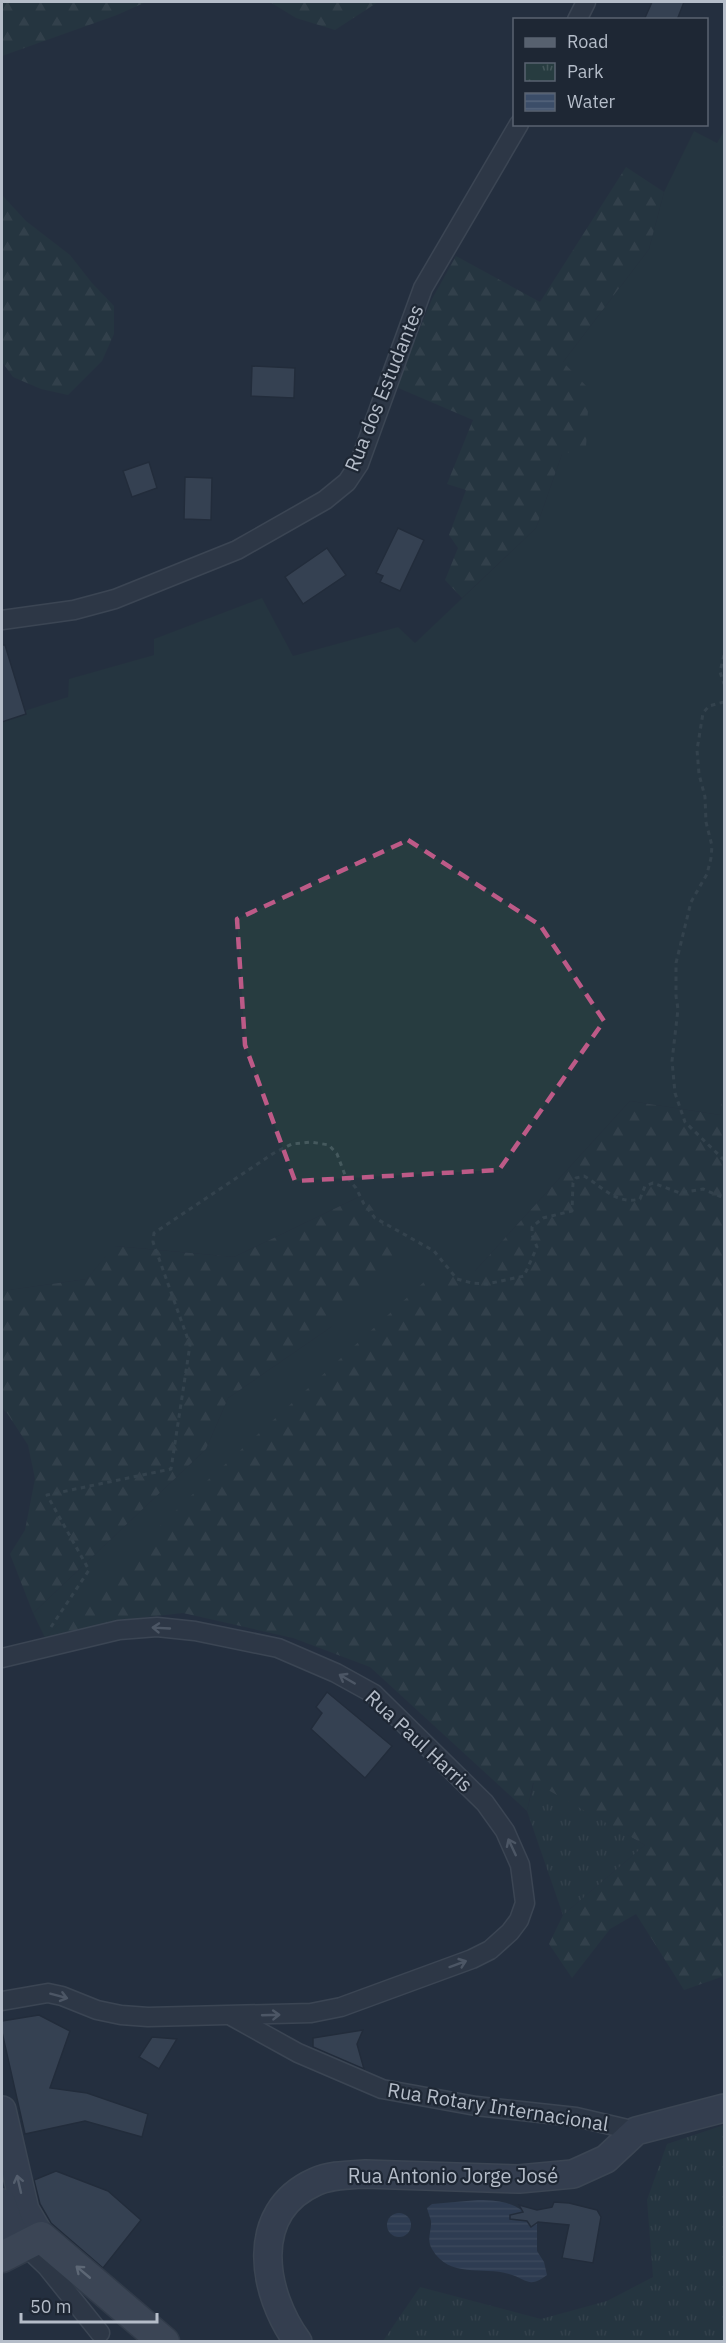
<svg xmlns="http://www.w3.org/2000/svg" width="726" height="2343" font-family="'IBM Plex Sans',sans-serif">
  <defs>
    <pattern id="forest-firs" width="22" height="20" patternUnits="userSpaceOnUse" patternTransform="scale(1.5)"><rect width="22" height="20" fill="#273c40"/><path d="M5 1l3.5 6h-7zM16 11l3.5 6h-7z" fill="#44565a"/></pattern>
    <pattern id="park-tufts" width="24" height="20" patternUnits="userSpaceOnUse" patternTransform="scale(1.5)"><rect width="24" height="20" fill="#273c40"/><path d="M3 7l-1-3M5 7V3M7 7l1-3M15 17l-1-3M17 17v-4M19 17l1-3" fill="none" stroke="#44565a"/></pattern>
    <pattern id="water-rules" width="6" height="5" patternUnits="userSpaceOnUse" patternTransform="scale(1.5)"><rect width="6" height="5" fill="#3b4d68"/><path d="M0 2.5h6" fill="none" stroke="#55657c"/></pattern>
  </defs>
  <rect width="100%" height="100%" fill="#25303f"/>
  <path fill="#273c40" d="M694 131 717 143 724 131V1082L720 1115 630 1101 475 1271 436 1272 45 1638 33 1613 206 1449 228 1398 331 1327 363 1195 234 1257 115 1246 87 1279 2 1291V718L68 697 69 679 154 655V639L262 598 293 656 398 627 415 643 536 528 562 454 563 362 649 249 664 192Z"/>
  <g fill="url(#forest-firs)">
    <path d="M2 2H146L117 15 2 56Z"/>
    <path d="M270 2H378L335 30 296 18Z"/>
    <path d="M626 167 664 192 649 249 563 362 589 389 586 448 562 454 536 528 462 598 445 580 458 548 449 535 466 490 447 484 473 420 396 387 432 299 456 256 540 302Z"/>
    <path d="M2 195 26 221 70 255 92 283 114 306V334L102 361 68 395 41 389 13 377 2 362Z"/>
    <path d="M724 1082V1976L684 1990 636 1914 610 1929 572 1978 549 1944 563 1915 645 1845 533 1783 527 1811 370 1667 293 1638 183 1613 121 1620 45 1638 197 1490 436 1271H475L630 1101 720 1115Z"/>
    <path d="M363 1195 403 1253 331 1327 228 1398 206 1449 33 1613 10 1554 25 1530 35 1479 28 1445 7 1413 2 1408V1291L87 1279 114 1246 234 1257Z"/>
  </g>
  <g fill="url(#park-tufts)">
    <path d="M534 1782 645 1845 563 1915 527 1811Z"/>
    <path d="M724 2125V2341H383L420 2287 541 2319 607 2301 653 2277 647 2200 667 2144Z"/>
  </g>
  <g fill="url(#water-rules)">
    <path d="M478 2200C505 2200 517 2204 537 2222V2251L544 2262 547 2275C529 2289 527 2279 509 2274 483 2266 449 2279 432 2249 426 2239 432 2231 431 2221 430 2217 428 2212 427 2208L432 2204Z"/>
    <circle cx="399" cy="2225" r="12"/>
  </g>
  <g fill="#4b5768" stroke="#202936" stroke-width="1.5">
    <path d="M652 2H684L677 20H644Z"/>
    <path d="M252 366 295 368 294 398 251 396Z"/>
    <path d="M149 462 157 488 132 497 123 471Z"/>
    <path d="M185 477 212 478 211 520 184 519Z"/>
    <path d="M398 528 424 540 400 591 380 582 383 576 376 573Z"/>
    <path d="M327 548 346 575 303 604 285 577Z"/>
    <path d="M2 645H5L26 714 2 722Z"/>
    <path d="M327 1692 392 1746 365 1778 311 1729 322 1713 316 1707Z"/>
    <path d="M39 2015 70 2031 50 2088 87 2093 148 2114 142 2137 85 2121 25 2134 2 2032V2021Z"/>
    <path d="M363 2030 357 2044 364 2069 313 2047V2038Z"/>
    <path d="M152 2037 177 2039 159 2069 139 2057Z"/>
    <path d="M56 2171 108 2191 141 2220 103 2268 51 2223 40 2204 34 2180Z"/>
    <path d="M554 2202 569 2203 597 2210 601 2217 593 2263 562 2258 569 2225 538 2222 531 2227 527 2221 510 2219V2215L523 2212 519 2205 537 2210 552 2207Z"/>
  </g>
  <g fill="none" stroke-linecap="round" stroke-linejoin="round">
    <defs>
      <g id="street">
        <path d="M577 20 586 2"/>
        <path d="M2 620 74 610 115 599 237 550 325 500 347 482 359 464 423 288 519 124"/>
        <path d="M2 1658 119 1630 157 1627 195 1631 278 1648 336 1673 374 1694 485 1803 505 1831 520 1865 525 1903 519 1920 510 1932 490 1950 472 1959 341 2007 311 2013 148 2017 121 2015 97 2010 62 1996 48 1993 2 2001"/>
        <path d="M233 2017 298 2053 382 2089 476 2106 576 2117 636 2131"/>
        <path d="M25 2246 47 2267 100 2333"/>
      </g>
      <g id="secondary">
        <path d="M2 2110 25 2210 41 2237"/>
        <path d="M2 2203 11 2229 25 2246"/>
        <path d="M298 2342C262 2293 248 2212 315 2182 330 2175 349 2175 365 2174L519 2179 573 2174 606 2159 636 2131 724 2108"/>
      </g>
      <path id="primary" d="M2 2257 41 2237 164 2342"/>
    </defs>
    <use href="#street" stroke="#57606c" stroke-width="21"/>
    <use href="#secondary" stroke="#57606c" stroke-width="30"/>
    <use href="#primary" stroke="#424b58" stroke-width="33"/>
    <g stroke="#45595d" stroke-width="3" stroke-dasharray="4.5 4.5" stroke-linecap="butt">
      <path d="M724 655 720 672 724 684"/>
      <path d="M724 702 709 706 703 713 697 750 699 774 705 797 706 822 712 846 711 858 707 874 691 902 676 963V996L678 1009 672 1061 675 1093 685 1122 724 1160"/>
      <path d="M51 1627 89 1570 47 1495 171 1469 190 1345 153 1242 154 1233 274 1153 292 1144 311 1142 329 1145 337 1154 345 1175 356 1188 364 1204 375 1218 434 1251 457 1279 472 1283 487 1284 524 1276 537 1247 532 1235V1227L543 1218 572 1211 573 1183 576 1178 584 1176C603 1187 616 1205 640 1199L645 1186 653 1183 680 1193 703 1189 724 1198"/>
    </g>
    <use href="#street" stroke="#39424f" stroke-width="18"/>
    <use href="#secondary" stroke="#475162" stroke-width="27"/>
    <use href="#primary" stroke="#57616f" stroke-width="30"/>
  </g>
  <defs><path id="oneway-shaft" d="M-6 0H5M1.5-3L5.5 0L1.5 3" fill="none" stroke-width="1.6" stroke-linecap="round" stroke-linejoin="round" transform="scale(1.5)"/></defs>
  <g stroke="#7d8692">
    <use href="#oneway-shaft" transform="translate(161 1628) rotate(-177)"/>
    <use href="#oneway-shaft" transform="translate(347 1679) rotate(-150)"/>
    <use href="#oneway-shaft" transform="translate(512 1847) rotate(-115)"/>
    <use href="#oneway-shaft" transform="translate(458 1964) rotate(-20)"/>
    <use href="#oneway-shaft" transform="translate(59 1996) rotate(15)"/>
    <use href="#oneway-shaft" transform="translate(271 2015) rotate(-2)"/>
  </g>
  <use stroke="#8e97a5" href="#oneway-shaft" transform="translate(19 2184) rotate(-103)"/>
  <use stroke="#a2abb7" href="#oneway-shaft" transform="translate(83 2272) rotate(-140)"/>
  <path d="M0 0H726V2343H0ZM408 840 540 925 604 1021 499 1170 295 1181 245 1045 237 919Z" fill="#25303f" fill-opacity=".55" fill-rule="evenodd"/>
  <path fill="none" stroke="#bd5a87" stroke-width="4.5" stroke-dasharray="12 8" stroke-linejoin="round" d="M408 840 540 925 604 1021 499 1170 295 1181 245 1045 237 919Z"/>
  <g text-anchor="middle" stroke-width="4.5" stroke-linejoin="round" paint-order="stroke">
    <g font-size="20" fill="#b5bdc9" stroke="#1e2734">
      <text transform="translate(384 388) rotate(-68)" y="7">Rua dos Estudantes</text>
      <text transform="translate(419 1741) rotate(43)" y="7">Rua Paul Harris</text>
      <text transform="translate(498 2107) rotate(9)" y="7">Rua Rotary Internacional</text>
      <text x="453" y="2183">Rua Antonio Jorge José</text>
    </g>
  </g>
  <rect width="726" height="2343" fill="none" stroke="#b5bdc9" stroke-width="6"/>
  <rect x="513" y="18" width="195" height="108" fill="#1e2734" stroke="#5a6370" stroke-width="1.5"/>
  <rect x="525" y="38" width="30" height="9" fill="#57616f" stroke="#5a6370" stroke-width="1.5"/>
  <text x="567" y="48" font-size="18" fill="#b5bdc9">Road</text>
  <rect x="525" y="63" width="30" height="18" fill="url(#park-tufts)" stroke="#5a6370" stroke-width="1.5"/>
  <text x="567" y="78" font-size="18" fill="#b5bdc9">Park</text>
  <rect x="525" y="93" width="30" height="18" fill="url(#water-rules)" stroke="#5a6370" stroke-width="1.5"/>
  <text x="567" y="108" font-size="18" fill="#b5bdc9">Water</text>
  <path d="M21 2313v9h136v-9" fill="none" stroke="#b5bdc9" stroke-width="3"/>
  <text x="30" y="2313" font-size="18" fill="#b5bdc9" stroke="#1e2734" stroke-width="4.5" paint-order="stroke">50 m</text>
</svg>
